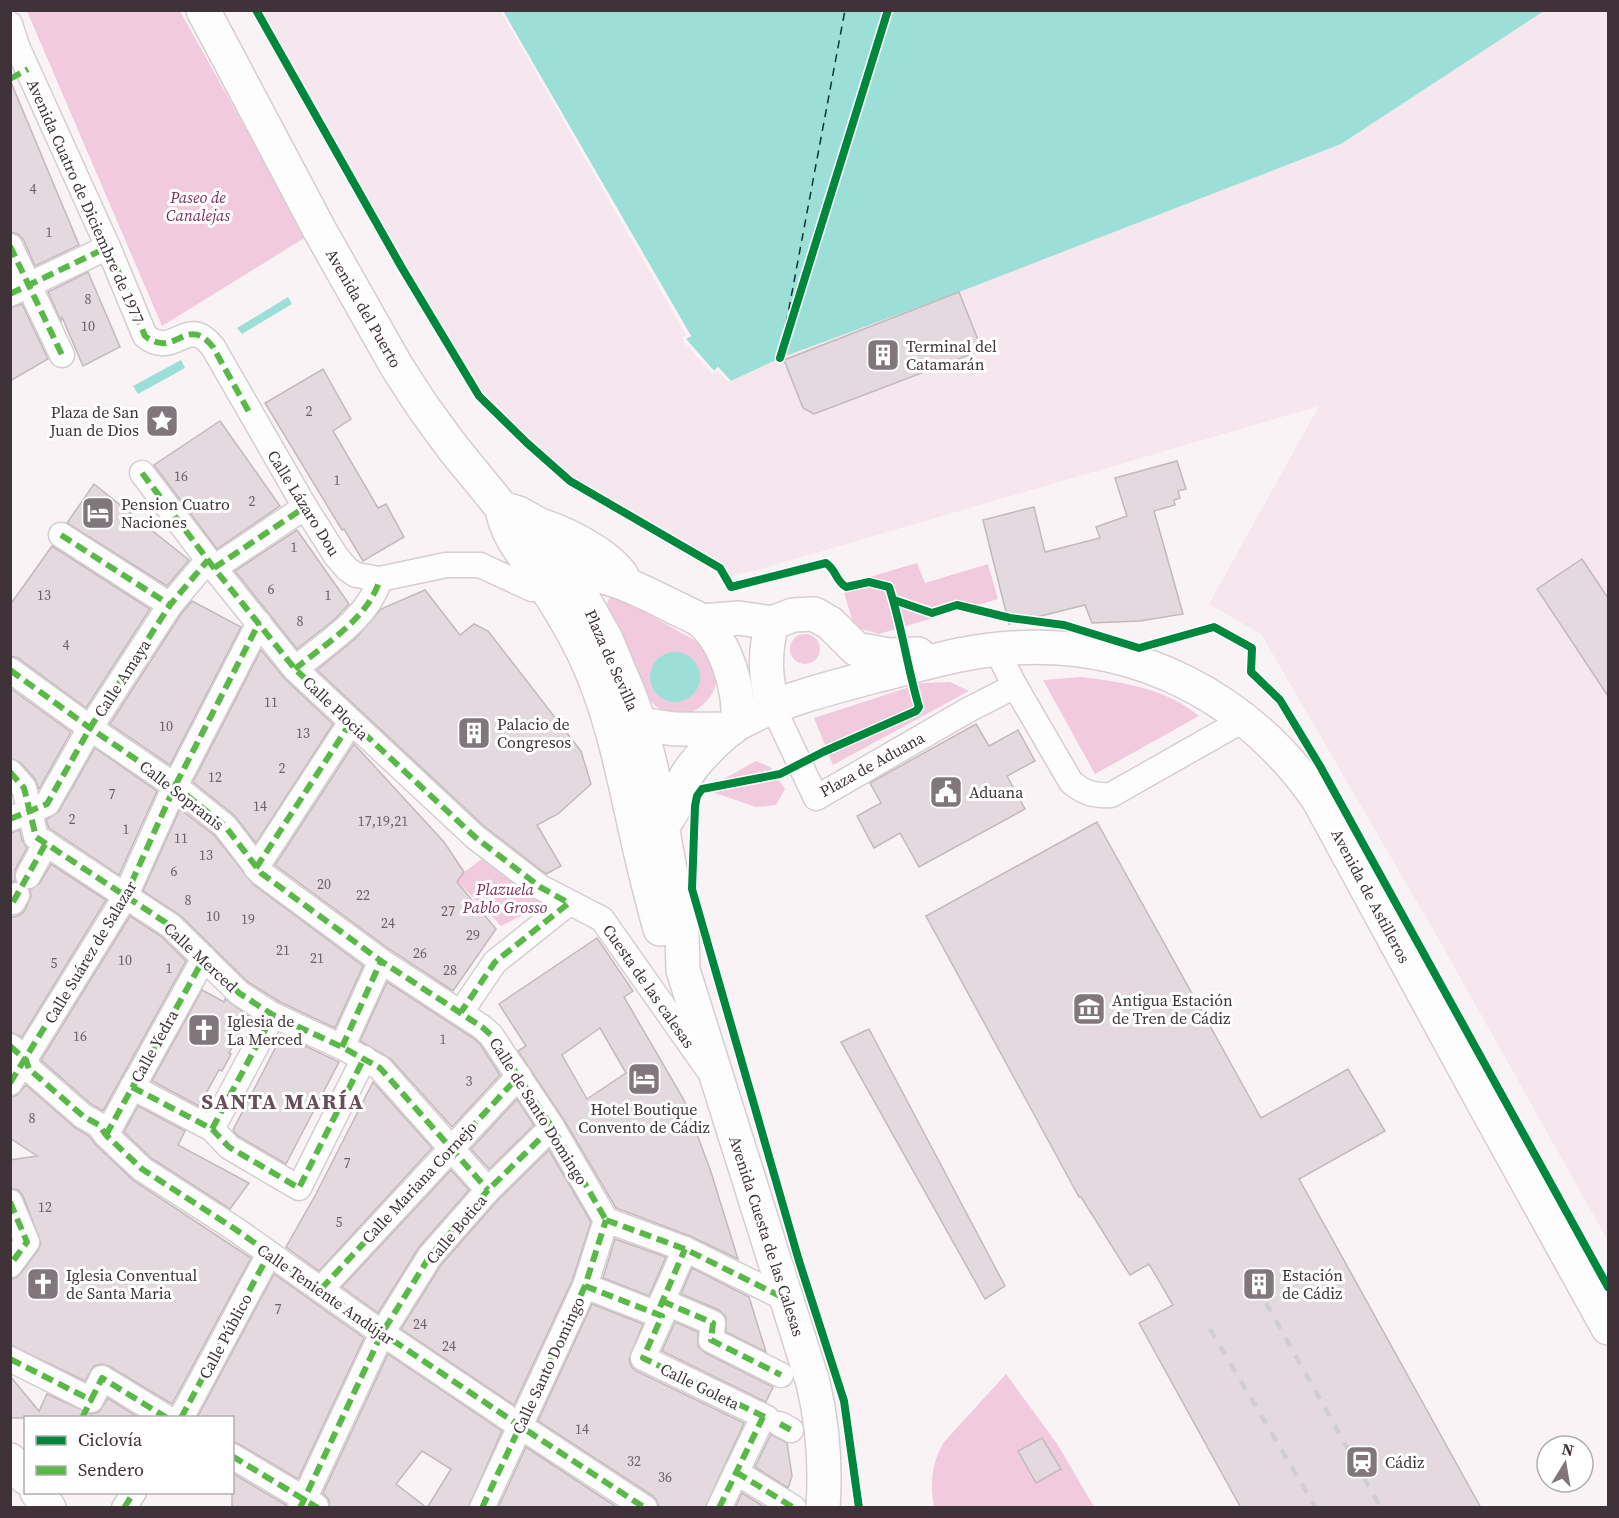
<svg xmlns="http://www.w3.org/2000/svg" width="1619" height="1518" font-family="'Source Serif 4',serif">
  <rect width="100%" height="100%" fill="#faf3f6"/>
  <path fill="#f6e6ee" d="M250 11H503L718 367 731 381 780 358 1341 144 1544 11H1608V1241L1438 938 1261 634 1209 604 1319 406 764 568 726 577 575 488 524 446 478 394 385 249Z"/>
  <g fill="#f2cade">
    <path d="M27 11H180L306 237 162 326Z"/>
    <path d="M917 563 925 583 988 564 998 599 879 634 854 627 842 585Z"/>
    <path d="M612 596H617L699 643C748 686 682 743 648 698 642 690 639 678 635 669 626 647 617 626 607 604L608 600Z"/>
    <circle cx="805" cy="649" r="15"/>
    <path d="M1082 677C1123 682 1167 689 1199 716L1095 774 1043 680Z"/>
    <path d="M950 682 969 691 833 765 814 718 922 683Z"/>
    <path d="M756 761 770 767 785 789 776 805 756 807 715 793 718 782Z"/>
    <path d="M487 855 543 897 541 906 501 926 455 879Z"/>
    <path d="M1006 1374 1058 1445 1094 1507H934C930 1483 931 1464 944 1442Z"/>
  </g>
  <g fill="#9cdfd7">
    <path d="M503 11H1544L1341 144 959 292 780 358 731 381 718 367 714 371 686 339 691 336Z"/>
    <path d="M288 297 292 304 242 334 237 328Z"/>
    <path d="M181 360 185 368 138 394 133 386Z"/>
    <circle cx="675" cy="677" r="25"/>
  </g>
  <path fill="#faf3f6" d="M500 10 503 11 691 336 686 339 714 371 718 367 731 381 728 382 718 371 712 374 683 341V338L686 335Z"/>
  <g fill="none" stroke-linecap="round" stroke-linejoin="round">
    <g stroke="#053732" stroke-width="1.5" stroke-dasharray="8 6" stroke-linecap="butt">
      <path d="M781 351 845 10"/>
      <path d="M780 358 888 10"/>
    </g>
  </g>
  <g fill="#e3d9de" stroke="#c2b9bd" stroke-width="1.5" fill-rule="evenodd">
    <path d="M10 80 79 245 35 266 23 239 18 234 10 232Z"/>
    <path d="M88 272 120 347 83 366 62 317 61 321 48 292Z"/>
    <path d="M959 292 982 350 814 414 803 408 784 360Z"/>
    <path d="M22 304 48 359 10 381V308Z"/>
    <path d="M323 369 351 419 333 431 378 508 386 504 404 537 363 561 344 529 342 530 265 403Z"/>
    <path d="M220 421 280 506 217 549 154 465Z"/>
    <path d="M1177 461 1186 489 1178 491 1180 498 1174 500 1175 505 1154 511 1183 614 1140 621 1092 623 1085 605 1009 624 983 520 1034 507 1045 552 1100 538 1096 527 1127 516 1115 478Z"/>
    <path d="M94 484 189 560 167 586 67 523Z"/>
    <path d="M297 530 349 604 335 619 297 649 235 571Z"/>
    <path d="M52 546 150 609 86 708 18 658 10 656V605Z"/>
    <path d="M1582 559 1608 598V696L1537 589Z"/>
    <path d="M425 590 460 635 474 624 488 631 581 751 591 784 558 814 537 825 561 866 546 874 484 826 317 670 355 639 381 609Z"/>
    <path d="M192 601 241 627 170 765 110 724 181 614Z"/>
    <path d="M261 650 285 679 333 724 256 843 234 815 193 782Z"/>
    <path d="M10 688 71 732 39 789 35 779 21 763 10 758Z"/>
    <path d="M976 724 989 746 1018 730 1035 761 1007 776 1025 809 919 867 900 833 874 848 857 816 881 803 870 783Z"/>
    <path d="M354 744 444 842 464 872 457 882 496 929 453 991 389 949 275 865Z"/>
    <path d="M95 748 157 791 119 875 49 828 46 820 59 811Z"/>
    <path d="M180 809 215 836 253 884 363 966 335 1028 280 1002 248 982 181 916 143 891Z"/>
    <path d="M1097 822 1261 1118 1348 1069 1385 1131 1299 1179 1481 1508H1241L1139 1323 1173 1305 1149 1264 1130 1275 1081 1197H1079L926 916Z"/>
    <path d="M20 830 22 840 27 848 15 870V881L10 882V833Z"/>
    <path d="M51 864 106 900 22 1037 10 1032V918L20 915 25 910 31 896 30 890 40 883Z"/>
    <path d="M130 916 162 937 186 961 103 1111 91 1104 41 1060Z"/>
    <path d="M597 938 633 991 624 997 684 1100 710 1169 738 1259 690 1236 616 1208 564 1120 518 1051 526 1046 499 1004ZM600 1028 626 1073 587 1099 562 1055Z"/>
    <path d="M387 982 473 1038 480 1044 500 1075 452 1127 391 1059 360 1041Z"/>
    <path d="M202 990 224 1002 225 999 249 1016 229 1053 231 1054 222 1071 219 1070 199 1106 152 1081Z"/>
    <path d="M869 1029 1005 1286 985 1299 841 1042Z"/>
    <path d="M282 1035 339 1062 286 1164 238 1136 233 1130Z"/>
    <path d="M373 1082 432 1148 319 1271 286 1247 316 1194Z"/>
    <path d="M26 1085 74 1127 89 1136 96 1145 134 1181 251 1258 172 1404 109 1366 101 1364 94 1366 85 1381 10 1345V1279L16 1278 21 1273 38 1250 41 1243 23 1196 18 1190 10 1188V1160L37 1156 10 1138V1097L17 1095Z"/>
    <path d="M517 1099 534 1125 489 1169 471 1149Z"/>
    <path d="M138 1106 185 1131 178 1145 249 1183 230 1209 151 1158 124 1132Z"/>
    <path d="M549 1150 591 1222 572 1281 514 1405 401 1329 441 1265 498 1200Z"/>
    <path d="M451 1170 469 1190 419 1247 378 1313 342 1287Z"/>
    <path d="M615 1239 666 1257 649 1296 603 1278Z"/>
    <path d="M692 1268 749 1297 766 1352 726 1332V1317L719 1310 681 1294Z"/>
    <path d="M274 1274 364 1338 298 1479 239 1444 232 1442V1418H197Z"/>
    <path d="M592 1304 643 1324 629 1359 631 1366 636 1371 744 1423 705 1508H659L657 1501 653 1496 538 1421Z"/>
    <path d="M675 1322 698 1332V1346L705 1353 773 1387 766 1402 662 1351Z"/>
    <path d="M388 1354 502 1431 468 1508H427L451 1469 422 1451 396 1484 427 1508H330L329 1500 323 1493Z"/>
    <path d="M10 1376 39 1411 47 1394 91 1414 99 1412 108 1398 139 1418H10Z"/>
    <path d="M771 1434 787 1443 792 1476 788 1488 755 1467Z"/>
    <path d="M1042 1438 1061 1469 1036 1483 1018 1451Z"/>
    <path d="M526 1447 618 1508H498Z"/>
    <path d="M232 1473 286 1505V1508H232Z"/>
    <path d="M742 1493 766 1508H735Z"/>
  </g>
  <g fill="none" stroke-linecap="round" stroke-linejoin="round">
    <defs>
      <g id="street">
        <path d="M10 24 17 46 108 247 145 336C176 360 186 313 213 347L305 507 336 556 347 569 356 575 380 579 446 565H480L532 589 553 578"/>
        <path d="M10 246 62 355"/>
        <path d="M10 294 108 247"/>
        <path d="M142 473 214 568 295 669 475 837 540 887 602 919 707 1068"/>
        <path d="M61 535 170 605"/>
        <path d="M214 568 305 507"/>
        <path d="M996 649 1015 686 1071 782C1084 793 1094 796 1111 795L1245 719"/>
        <path d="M295 669C326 643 368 619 380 579"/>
        <path d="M10 670 90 728 175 786 225 826 261 873 381 961 482 1027 491 1035 552 1127 606 1220"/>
        <path d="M773 707 816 798 968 710 1015 686"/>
        <path d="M10 772 24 788 36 837 171 926 239 993 273 1015 342 1047 380 1068 488 1190"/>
        <path d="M10 819 47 804 90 728 170 605 208 560"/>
        <path d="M256 868 351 722"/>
        <path d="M28 876 46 843"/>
        <path d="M13 902 17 895"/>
        <path d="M461 1012 495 962 569 903"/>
        <path d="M10 1046 26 1060 29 1069 83 1116 99 1125 106 1135 142 1169 235 1229 382 1333 520 1426 645 1508"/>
        <path d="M342 1047 381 961"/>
        <path d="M10 1083 125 897 175 786 259 623"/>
        <path d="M132 1087 212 1129 229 1147 299 1188 364 1058"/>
        <path d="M212 1129 273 1015"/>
        <path d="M106 1135 204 958"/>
        <path d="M10 1202 27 1242 10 1265"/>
        <path d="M606 1220 685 1249 788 1300"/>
        <path d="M585 1286 662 1316 643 1358 767 1418"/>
        <path d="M321 1289 519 1076"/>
        <path d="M662 1301 713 1323 711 1340 781 1375"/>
        <path d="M656 1315 685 1249"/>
        <path d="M10 1359 91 1400 102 1378 167 1418"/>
        <path d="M181 1418 269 1254"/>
        <path d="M780 1424 791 1430"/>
        <path d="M232 1456 316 1506"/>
        <path d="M736 1472 794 1508"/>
        <path d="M124 1508 134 1492"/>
        <path d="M300 1508 382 1333 430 1256 488 1190 552 1127"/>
        <path d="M482 1508 585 1286 606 1220"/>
        <path d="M719 1508 763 1417"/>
      </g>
      <g id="secondary">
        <path d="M203 10 319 229 397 367 423 407 453 448 502 508 518 513 536 523 559 555 606 639 629 694 640 724 651 767 682 934 683 970 813 1383C823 1425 826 1465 823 1508"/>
        <path d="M502 508C506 537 527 558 543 583 558 606 574 632 586 658 614 719 625 785 640 850 646 876 653 903 660 929"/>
        <path d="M540 525C567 534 606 553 622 576"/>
        <path d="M568 571C607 573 638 589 672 606 681 611 693 615 701 621 727 643 740 691 738 723"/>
        <path d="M701 621 739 618 772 623 793 615 814 614 830 623 856 649 889 655 918 654"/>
        <path d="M772 623C764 653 765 677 773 707"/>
        <path d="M624 716 627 719C661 732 695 729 731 729"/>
        <path d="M662 827C666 821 671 814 674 808 678 800 679 790 683 782 691 764 716 741 731 728 739 722 749 718 759 713 796 696 835 687 875 676 920 665 966 650 1012 648 1137 640 1247 697 1318 799L1484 1104 1608 1328"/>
        <path d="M10 1460 26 1478"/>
        <path d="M37 1492 49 1508"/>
      </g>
    </defs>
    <use href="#street" stroke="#d6cdd1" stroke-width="27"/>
    <use href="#secondary" stroke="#d6cdd1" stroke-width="36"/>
    <use href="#street" stroke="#fefdfe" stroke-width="24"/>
    <use href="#secondary" stroke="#fefdfe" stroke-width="33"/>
    <g stroke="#d0ced0" stroke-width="4.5" stroke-dasharray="10 10" stroke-linecap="butt">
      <path d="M1266 1303 1381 1508"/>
      <path d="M1210 1329 1316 1508"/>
    </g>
    <g stroke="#58b947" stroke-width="6" stroke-dasharray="12 6" stroke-linecap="butt">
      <path d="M10 79 28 69"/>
      <path d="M10 246 62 355"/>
      <path d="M10 294 108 247 145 336C176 360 186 313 213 347L249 412"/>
      <path d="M142 473 214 568 295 669 475 837 540 887 569 903 495 962 461 1012"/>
      <path d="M61 535 170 605"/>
      <path d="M214 568 305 507"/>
      <path d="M295 669C326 643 368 619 380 579"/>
      <path d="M10 670 90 728 175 786 225 826 261 873 381 961 482 1027 491 1035 552 1127 606 1220"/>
      <path d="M10 772 24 788 36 837 171 926 239 993 273 1015 342 1047 380 1068 488 1190"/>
      <path d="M10 819 47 804 90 728 170 605 208 560"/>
      <path d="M256 868 351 722"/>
      <path d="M13 902 46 843"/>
      <path d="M10 1046 26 1060 29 1069 83 1116 99 1125 106 1135 142 1169 235 1229 382 1333 520 1426 645 1508"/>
      <path d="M342 1047 381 961"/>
      <path d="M10 1083 125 897 175 786 259 623"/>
      <path d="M132 1087 212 1129 229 1147 299 1188 364 1058"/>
      <path d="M212 1129 273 1015"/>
      <path d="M106 1135 204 958"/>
      <path d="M10 1202 27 1242 10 1265"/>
      <path d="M606 1220 685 1249 788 1300"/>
      <path d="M585 1286 662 1316 643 1358 767 1418"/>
      <path d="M321 1289 519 1076"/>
      <path d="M662 1301 713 1323 711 1340 781 1375"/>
      <path d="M660 1307 685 1249"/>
      <path d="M10 1359 91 1400 102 1378 167 1418"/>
      <path d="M82 1418 91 1400"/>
      <path d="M181 1418 269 1254"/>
      <path d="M780 1424 791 1430"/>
      <path d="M232 1456 318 1508"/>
      <path d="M736 1472 794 1508"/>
      <path d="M124 1508 134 1492"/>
      <path d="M300 1508 382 1333 430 1256 488 1190 552 1127"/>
      <path d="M482 1508 585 1286 606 1220"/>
      <path d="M719 1508 763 1417"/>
    </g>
    <defs>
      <g id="cycleway">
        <path d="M256 10 402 268 479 396 527 443 570 481 720 568 731 587 826 563C837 571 835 580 846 587L869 582 889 587C902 626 907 667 919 707L916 711 823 752 780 774 702 789 697 796 695 806 692 889 799 1261 844 1401 859 1508"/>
        <path d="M780 358 888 10"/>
        <path d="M894 600 932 613 957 605 1010 618 1064 625 1139 648 1214 627 1252 648 1251 672 1280 700 1320 766 1608 1287"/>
      </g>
    </defs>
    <use href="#cycleway" stroke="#fff" stroke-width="11"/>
    <use href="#cycleway" stroke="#00873e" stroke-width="8"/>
  </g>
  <defs>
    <symbol id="building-square" viewBox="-11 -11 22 22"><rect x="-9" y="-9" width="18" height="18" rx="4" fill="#80767b" stroke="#fff"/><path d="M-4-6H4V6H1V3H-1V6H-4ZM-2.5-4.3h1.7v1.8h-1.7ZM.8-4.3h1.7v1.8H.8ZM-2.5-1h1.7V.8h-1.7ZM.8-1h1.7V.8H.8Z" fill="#fff"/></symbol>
    <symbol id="sight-square" viewBox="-11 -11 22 22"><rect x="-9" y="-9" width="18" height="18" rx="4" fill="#80767b" stroke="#fff"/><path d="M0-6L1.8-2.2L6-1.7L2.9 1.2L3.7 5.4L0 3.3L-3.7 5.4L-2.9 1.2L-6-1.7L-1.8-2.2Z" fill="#fff"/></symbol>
    <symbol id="hotel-square" viewBox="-11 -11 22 22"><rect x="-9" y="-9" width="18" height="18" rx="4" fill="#80767b" stroke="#fff"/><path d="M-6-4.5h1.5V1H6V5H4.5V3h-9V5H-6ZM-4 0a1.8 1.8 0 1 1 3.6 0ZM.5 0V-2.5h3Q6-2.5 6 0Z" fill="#fff"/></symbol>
    <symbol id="civic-square" viewBox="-11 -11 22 22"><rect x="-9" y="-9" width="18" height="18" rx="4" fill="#80767b" stroke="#fff"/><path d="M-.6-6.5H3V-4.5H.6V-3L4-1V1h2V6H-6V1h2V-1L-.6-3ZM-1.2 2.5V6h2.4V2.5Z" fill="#fff"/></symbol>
    <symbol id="museum-square" viewBox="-11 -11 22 22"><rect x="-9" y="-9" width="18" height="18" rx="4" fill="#80767b" stroke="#fff"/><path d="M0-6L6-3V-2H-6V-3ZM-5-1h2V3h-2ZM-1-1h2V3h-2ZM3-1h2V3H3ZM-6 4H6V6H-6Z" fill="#fff"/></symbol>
    <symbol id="church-square" viewBox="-11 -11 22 22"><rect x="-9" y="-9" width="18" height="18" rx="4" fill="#80767b" stroke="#fff"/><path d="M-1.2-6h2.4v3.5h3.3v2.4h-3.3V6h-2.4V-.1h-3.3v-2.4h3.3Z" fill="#fff"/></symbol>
    <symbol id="station-square" viewBox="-11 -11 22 22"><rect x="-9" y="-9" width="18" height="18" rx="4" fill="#80767b" stroke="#fff"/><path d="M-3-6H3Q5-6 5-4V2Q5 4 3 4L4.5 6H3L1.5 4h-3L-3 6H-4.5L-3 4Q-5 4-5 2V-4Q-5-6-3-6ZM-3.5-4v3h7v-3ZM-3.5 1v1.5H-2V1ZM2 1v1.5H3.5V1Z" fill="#fff"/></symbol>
  </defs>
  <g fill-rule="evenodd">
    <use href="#building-square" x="864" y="336" width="38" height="38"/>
    <use href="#sight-square" x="143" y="402" width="38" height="38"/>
    <use href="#hotel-square" x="79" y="494" width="38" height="38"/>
    <use href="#building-square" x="455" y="714" width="38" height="38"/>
    <use href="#civic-square" x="927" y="773" width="38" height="38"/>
    <use href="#museum-square" x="1070" y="990" width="38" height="38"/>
    <use href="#church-square" x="185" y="1011" width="38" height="38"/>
    <use href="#hotel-square" x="625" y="1060" width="38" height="38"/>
    <use href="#church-square" x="24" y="1265" width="38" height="38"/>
    <use href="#building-square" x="1240" y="1265" width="38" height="38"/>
    <use href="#station-square" x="1343" y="1443" width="38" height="38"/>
  </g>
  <g text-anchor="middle" stroke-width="6" stroke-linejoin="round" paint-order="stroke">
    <g font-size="14" fill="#6a5f65">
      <text x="33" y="194">4</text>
      <text x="49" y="237">1</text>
      <text x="88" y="304">8</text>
      <text x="88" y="331">10</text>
      <text x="309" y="416">2</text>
      <text x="181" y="481">16</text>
      <text x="337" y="485">1</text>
      <text x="252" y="506">2</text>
      <text x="294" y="552">1</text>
      <text x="271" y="594">6</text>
      <text x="44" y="600">13</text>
      <text x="328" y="600">1</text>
      <text x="300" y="626">8</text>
      <text x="66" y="650">4</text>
      <text x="271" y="707">11</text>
      <text x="166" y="731">10</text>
      <text x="303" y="738">13</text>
      <text x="282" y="773">2</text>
      <text x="215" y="782">12</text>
      <text x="112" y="799">7</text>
      <text x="260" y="811">14</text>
      <text x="72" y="824">2</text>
      <text x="383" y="826">17,19,21</text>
      <text x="126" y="834">1</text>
      <text x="181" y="843">11</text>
      <text x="206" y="860">13</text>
      <text x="174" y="876">6</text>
      <text x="324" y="889">20</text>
      <text x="363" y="900">22</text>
      <text x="188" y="905">8</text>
      <text x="448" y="916">27</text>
      <text x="213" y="921">10</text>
      <text x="248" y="924">19</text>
      <text x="388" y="928">24</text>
      <text x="473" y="940">29</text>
      <text x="283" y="955">21</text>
      <text x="420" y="958">26</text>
      <text x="317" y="963">21</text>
      <text x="125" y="965">10</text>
      <text x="54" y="968">5</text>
      <text x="169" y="973">1</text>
      <text x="450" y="975">28</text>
      <text x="80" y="1041">16</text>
      <text x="443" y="1044">1</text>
      <text x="469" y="1086">3</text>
      <text x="32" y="1123">8</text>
      <text x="347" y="1168">7</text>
      <text x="45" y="1212">12</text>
      <text x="339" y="1227">5</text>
      <text x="278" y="1314">7</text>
      <text x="420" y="1329">24</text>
      <text x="449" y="1351">24</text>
      <text x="582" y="1434">14</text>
      <text x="634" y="1466">32</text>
      <text x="665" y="1482">36</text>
    </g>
    <g font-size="16" font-style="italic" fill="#7d2c5c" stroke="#fff">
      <text x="198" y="203">Paseo de<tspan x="198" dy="18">Canalejas</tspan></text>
      <text x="505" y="895">Plazuela<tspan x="505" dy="18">Pablo Grosso</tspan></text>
    </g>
    <g font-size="16" fill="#3f3339" stroke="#fff">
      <text transform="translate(86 201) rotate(66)" y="6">Avenida Cuatro de Diciembre de 1977</text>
      <text transform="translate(364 308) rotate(60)" y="6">Avenida del Puerto</text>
      <text transform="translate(304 503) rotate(58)" y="6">Calle Lázaro Dou</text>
      <text transform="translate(612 660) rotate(66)" y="6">Plaza de Sevilla</text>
      <text transform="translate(122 678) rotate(-57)" y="6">Calle Amaya</text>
      <text transform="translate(336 708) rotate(44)" y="6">Calle Plocia</text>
      <text transform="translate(872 764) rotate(-29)" y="6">Plaza de Aduana</text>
      <text transform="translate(182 795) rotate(38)" y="6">Calle Sopranis</text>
      <text transform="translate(1371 896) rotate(62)" y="6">Avenida de Astilleros</text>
      <text transform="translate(90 952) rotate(-59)" y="6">Calle Suárez de Salazar</text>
      <text transform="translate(201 957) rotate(43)" y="6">Calle Merced</text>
      <text transform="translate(649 986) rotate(55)" y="6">Cuesta de las calesas</text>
      <text transform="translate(154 1046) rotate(-61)" y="6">Calle Yedra</text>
      <text transform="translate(539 1111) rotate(58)" y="6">Calle de Santo Domingo</text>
      <text transform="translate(419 1182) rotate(-47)" y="6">Calle Mariana Cornejo</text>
      <text transform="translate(456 1229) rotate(-50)" y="6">Calle Botica</text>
      <text transform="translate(767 1236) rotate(72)" y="6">Avenida Cuesta de las Calesas</text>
      <text transform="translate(326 1294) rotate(35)" y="6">Calle Teniente Andújar</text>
      <text transform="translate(225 1336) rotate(-62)" y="6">Calle Público</text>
      <text transform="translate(548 1365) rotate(-65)" y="6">Calle Santo Domingo</text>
      <text transform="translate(700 1386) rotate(26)" y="6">Calle Goleta</text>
    </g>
    <g font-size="16" fill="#3f3339" stroke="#fff" text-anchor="start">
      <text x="906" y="352">Terminal del<tspan x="906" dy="18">Catamarán</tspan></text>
      <text x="139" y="418" text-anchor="end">Plaza de San<tspan x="139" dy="18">Juan de Dios</tspan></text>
      <text x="121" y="510">Pension Cuatro<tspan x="121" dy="18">Naciones</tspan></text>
      <text x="497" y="730">Palacio de<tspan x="497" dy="18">Congresos</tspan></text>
      <text x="969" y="798">Aduana</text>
      <text x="1112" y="1006">Antigua Estación<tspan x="1112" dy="18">de Tren de Cádiz</tspan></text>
      <text x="227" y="1027">Iglesia de<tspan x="227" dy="18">La Merced</tspan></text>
      <text x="644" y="1115" text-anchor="middle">Hotel Boutique<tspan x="644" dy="18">Convento de Cádiz</tspan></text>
      <text x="66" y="1281">Iglesia Conventual<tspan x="66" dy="18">de Santa Maria</tspan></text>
      <text x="1282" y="1281">Estación<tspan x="1282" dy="18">de Cádiz</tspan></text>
      <text x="1385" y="1468">Cádiz</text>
    </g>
    <g font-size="22" font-weight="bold" letter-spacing="1.5" fill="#674e5a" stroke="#fff">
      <text x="283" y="1109">SANTA MARÍA</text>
    </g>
  </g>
  <rect width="1619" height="1518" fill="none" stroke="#3f3339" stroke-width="24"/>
  <rect x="24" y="1416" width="210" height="78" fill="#ffffff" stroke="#b2adb0" stroke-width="1.5"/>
  <rect x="36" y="1436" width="30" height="9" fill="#00873e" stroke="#b2adb0" stroke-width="1.5"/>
  <text x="78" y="1446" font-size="18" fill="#3f3339">Ciclovía</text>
  <rect x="36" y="1466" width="30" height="9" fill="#58b947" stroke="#b2adb0" stroke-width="1.5"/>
  <text x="78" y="1476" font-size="18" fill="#3f3339">Sendero</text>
  <g transform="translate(1565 1464) rotate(11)"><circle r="28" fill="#ffffff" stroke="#b2adb0" stroke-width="1.5"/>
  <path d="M0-4.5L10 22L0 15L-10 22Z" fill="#80767b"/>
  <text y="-9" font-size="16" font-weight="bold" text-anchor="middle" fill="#3f3339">N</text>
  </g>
</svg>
